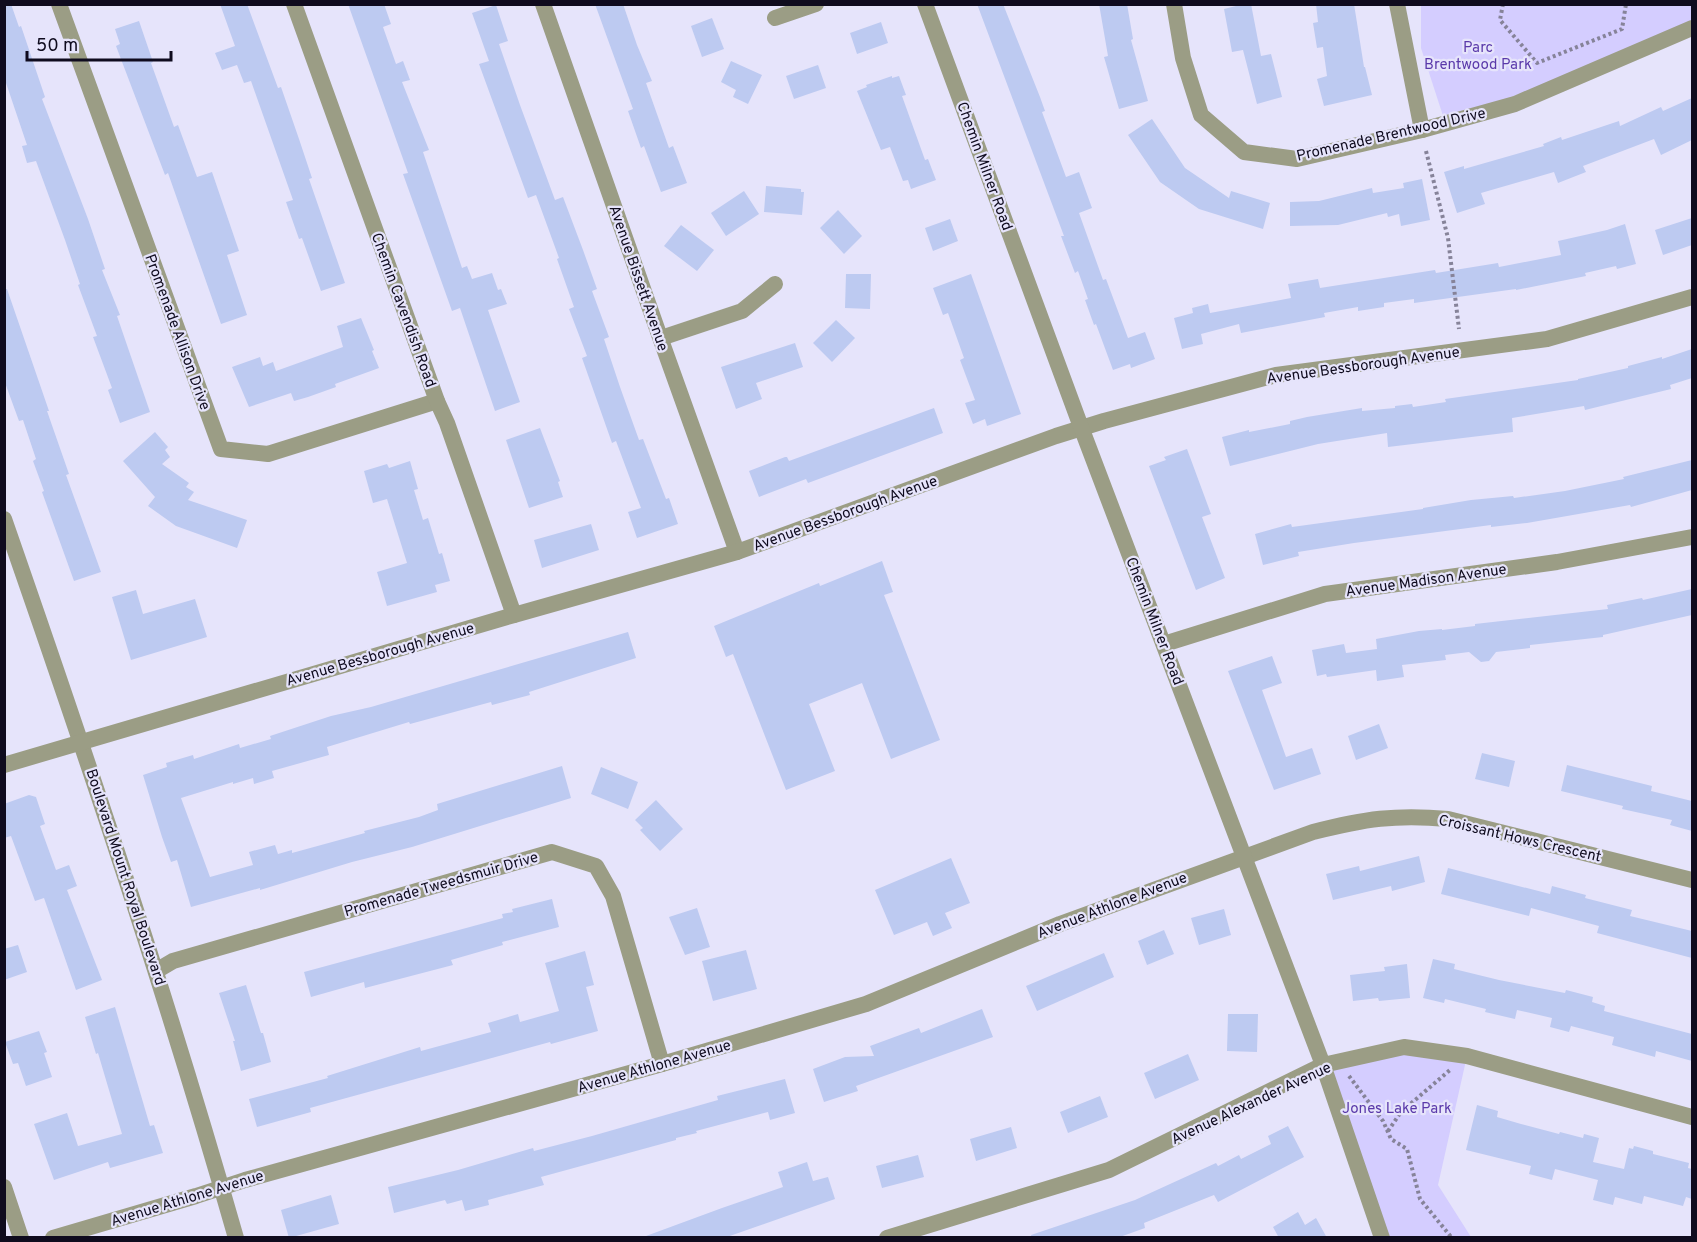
<svg xmlns="http://www.w3.org/2000/svg" width="1697" height="1242" font-family="Overpass,sans-serif">
  <rect width="100%" height="100%" fill="#e6e4fb"/>
  <g fill="#d4cdff">
    <path d="M1421 5H1692V29L1445 122 1421 48Z"/>
    <path d="M1404 1047 1467 1056 1438 1185 1471 1237H1475H1382L1323 1065Z"/>
  </g>
  <g fill="#bdcaf1">
    <path d="M4 4H11L19 27 21 26 45 97 42 99 88 219 105 269 102 270 120 315 117 316 150 412 120 423 108 390 112 388 93 337 97 336 78 285 80 284 65 240 36 161 27 163 22 146 27 145 4 77Z"/>
    <path d="M220 4H247L278 88 281 87 299 139 312 178 309 179 345 283 321 291 302 238 299 239 286 202 293 200 251 81 244 83 237 65 222 70 215 53 235 46Z"/>
    <path d="M348 4H384L391 24 383 27 396 64 403 61 410 80 402 82 429 150 423 152 462 268 467 266 472 279 492 273 498 290 501 289 507 304 488 310 520 402 495 411 460 308 452 311 403 174 408 173Z"/>
    <path d="M595 4H623L637 45 652 81 646 83 669 148 673 146 687 183 661 192 644 146 641 148 628 111 633 109Z"/>
    <path d="M977 4H1003L1040 97 1045 111 1042 112 1066 177 1079 172 1092 208 1079 213 1103 280 1106 279 1128 338 1145 332 1155 359 1131 368 1130 364 1113 370 1096 324 1094 325 1085 300 1088 299 1078 271 1075 273 1061 236H1064Z"/>
    <path d="M1099 4H1127L1133 39 1131 40 1148 101 1119 109 1104 57 1108 56Z"/>
    <path d="M1244 4H1251L1261 56 1271 54 1282 97 1257 104 1243 50 1232 52 1224 9Z"/>
    <path d="M1316 4H1354L1364 67H1365L1372 95 1324 106 1317 79 1327 76 1323 47 1317 48 1313 23 1318 22Z"/>
    <path d="M496 5 508 41 499 44 520 105 555 200 563 197 583 250 597 289 592 291 609 337 604 339 620 387 639 440 643 439 666 499 669 498 678 524 637 538 628 512 641 508 616 441 612 443 582 358 587 356 569 309 574 307 557 259 559 258 536 195 528 198 479 64 489 61 472 13Z"/>
    <path d="M712 18 724 49 702 57 691 26Z"/>
    <path d="M139 21 153 62 151 63 174 127 178 125 197 177 212 172 239 251 227 255 247 315 221 324 168 173 165 175 116 46 120 44 115 29Z"/>
    <path d="M881 22 888 43 857 54 850 33Z"/>
    <path d="M731 61 762 75 748 104 733 97 736 90 721 82Z"/>
    <path d="M818 65 826 88 794 99 786 76Z"/>
    <path d="M892 76V78L899 76 906 95 902 96 925 160 928 159 936 180 911 189 908 180 903 181 890 147 881 150 857 91 867 87 866 85Z"/>
    <path d="M1692 98V140L1661 155 1654 139 1583 166 1586 172 1558 183 1554 172 1481 193 1485 204 1457 213 1444 172 1464 166V169L1544 146 1543 144 1561 137 1562 140 1619 121 1620 126 1661 107 1663 111Z"/>
    <path d="M1152 119 1185 168 1229 198 1231 191 1270 203 1263 229 1199 209 1160 182 1128 135Z"/>
    <path d="M1422 179 1430 220 1401 226 1399 214 1388 217 1387 213 1338 225 1290 226V202L1319 201 1372 188 1373 193 1404 188 1403 183Z"/>
    <path d="M766 186 801 189V192H804L802 215 764 212Z"/>
    <path d="M744 191 759 214 726 236 711 213Z"/>
    <path d="M838 210 862 236 844 254 820 228Z"/>
    <path d="M1692 218V245L1663 255 1655 230Z"/>
    <path d="M950 219 958 241 933 251 925 228Z"/>
    <path d="M1625 224 1636 264 1617 269 1616 266 1585 273 1586 276 1516 290V289L1414 303V299L1384 303V307L1358 311V307L1324 313 1325 317 1241 333 1239 324 1201 334 1203 344 1182 349 1174 318 1193 313 1192 308 1208 304 1210 313 1291 298 1288 284 1318 279 1320 288 1435 270 1436 273 1498 263 1499 267 1561 255 1558 241 1607 230Z"/>
    <path d="M681 225 714 250 697 271 664 246Z"/>
    <path d="M846 274H871L870 309 845 308Z"/>
    <path d="M971 274 1021 414 987 426 985 419 973 424 965 403 975 400 960 360 964 358 948 313 943 315 933 288Z"/>
    <path d="M4 289H7L49 411H47L69 474 66 475 101 572 74 581 42 492 44 491 33 461 36 459 23 420 19 421 4 380Z"/>
    <path d="M361 318 374 350 372 351 379 368 335 384 336 387 308 397 294 401 291 393 249 407 232 367 260 357 263 366 273 362 276 371 343 347 337 326Z"/>
    <path d="M836 320 855 338 832 362 813 343Z"/>
    <path d="M795 343 803 367 756 383 762 399 736 409 721 367Z"/>
    <path d="M1692 349V378L1670 385 1671 389 1585 410 1584 406 1512 418 1513 432 1388 447 1387 433 1318 444 1230 466 1222 437 1249 430V432L1290 424V421L1307 417 1362 408V411L1395 408V406L1412 404 1413 407 1446 402 1445 399 1578 380V379L1628 368V366L1662 357V359Z"/>
    <path d="M934 408 943 433 808 483 806 479 759 497 749 471 785 457H787L789 461Z"/>
    <path d="M540 428 560 481 558 482 563 497 529 508 506 440Z"/>
    <path d="M155 432 168 447 165 450 170 457 162 464 189 483 186 487 194 492 188 500 247 520 237 548 176 526 148 506 155 497 123 461Z"/>
    <path d="M1187 449 1211 514 1202 517 1225 578 1196 590 1149 466 1166 460 1164 457Z"/>
    <path d="M1692 460V490L1631 507 1630 505 1527 523 1491 527V525L1354 543 1298 552 1299 556 1263 565 1255 534 1291 524 1292 527 1423 509V508L1471 500 1513 496 1514 498 1565 491 1624 479 1623 477Z"/>
    <path d="M410 461 418 489 414 490 423 520 428 518 439 554 442 553 450 581 435 585 437 592 387 606 377 572 407 563 387 499 373 503 364 471 387 464 389 468Z"/>
    <path d="M591 524 599 550 542 568 534 540Z"/>
    <path d="M882 561 893 592 884 595 940 740 891 759 862 683 809 704 835 771 786 790 733 654 726 657 714 626 819 583 820 586Z"/>
    <path d="M1692 589V615L1603 635V637L1530 645V648L1496 652 1489 661 1481 662 1469 652 1445 655 1446 660 1402 665 1404 677 1377 681 1376 670 1327 677 1326 674 1317 676 1312 650 1344 644 1346 653 1377 649 1376 639 1419 631 1442 629V630L1475 626V624L1608 609 1607 605 1642 598 1643 600Z"/>
    <path d="M136 590 143 614 195 599 207 637 131 660 112 597Z"/>
    <path d="M628 632 636 658 529 692 530 695 492 705 491 702 410 724 409 722 327 747 329 755 272 771 274 778 254 784 253 778 233 784V782L181 798 210 877 253 865 249 852 275 845 278 854 292 850V853L365 833 364 831 419 817 438 810 437 804 562 766 571 798 412 847 352 862 260 890V888L191 907 177 860 171 862 162 837 143 775 167 767 166 763 193 755 194 759 239 744 240 748 271 739 270 736 331 716 371 707Z"/>
    <path d="M1272 656 1282 683 1262 690 1286 757 1312 748 1321 774 1274 790 1228 671Z"/>
    <path d="M1379 724 1388 748 1356 760 1348 736Z"/>
    <path d="M1482 753 1515 761 1509 787 1475 779Z"/>
    <path d="M1567 765 1652 786 1651 791 1692 801V831L1670 825 1672 820 1622 809 1623 806 1561 791Z"/>
    <path d="M601 767 638 782 628 809 591 794Z"/>
    <path d="M29 795 36 797 45 824 40 826 56 870 69 865 77 886 67 890 102 980 76 990 44 898 35 901 11 836 4 838V804Z"/>
    <path d="M656 800 683 829 660 851 640 830 643 828 635 820Z"/>
    <path d="M1419 856 1425 882 1392 891 1391 886 1333 900 1326 874 1359 866 1360 871Z"/>
    <path d="M951 858 970 903 945 913 952 928 933 936 927 922 894 935 875 890Z"/>
    <path d="M1448 868 1550 894 1552 886 1586 895 1585 898 1632 910 1630 916 1692 931V958L1597 933 1599 926 1531 908 1529 916 1441 894Z"/>
    <path d="M552 899 559 927 502 942 503 945 451 960 453 965 365 988 364 982 311 997 304 972 503 918 502 914 513 912 512 909Z"/>
    <path d="M697 908 710 947 685 955 669 917Z"/>
    <path d="M1224 909 1231 935 1199 945 1191 918Z"/>
    <path d="M1164 930 1174 954 1147 965 1138 941Z"/>
    <path d="M18 945 27 972 4 980V949Z"/>
    <path d="M746 950 757 989 713 1001 702 961Z"/>
    <path d="M585 951 594 985 586 987 598 1031 551 1044 550 1042 310 1108 311 1112 257 1127 249 1099 328 1078 327 1076 420 1047 421 1051 491 1032 488 1023 518 1014 520 1022 559 1011 545 963Z"/>
    <path d="M1104 953 1114 977 1037 1011 1026 986Z"/>
    <path d="M1433 959 1455 964 1454 969 1499 980 1565 993 1566 990 1593 997 1592 1002 1605 1006 1604 1011 1692 1034V1061L1656 1051 1655 1057 1612 1045 1614 1037 1571 1026 1569 1032 1550 1027 1552 1018 1517 1010 1515 1019 1485 1012 1486 1009 1445 999 1444 1003 1423 998Z"/>
    <path d="M1407 964 1410 998 1379 1001 1378 998 1353 1001 1350 975 1385 971 1384 967Z"/>
    <path d="M246 985 261 1033H263L271 1062 241 1071 233 1041H235L219 993Z"/>
    <path d="M115 1007 150 1126 154 1125 163 1153 110 1168 108 1162 54 1180 34 1124 67 1113 78 1146 122 1134 98 1053 96 1054 85 1017Z"/>
    <path d="M982 1009 993 1037 856 1086 858 1091 824 1102 813 1069 845 1057 874 1056 870 1046 919 1028 921 1033Z"/>
    <path d="M1228 1014H1258L1257 1052 1227 1051Z"/>
    <path d="M39 1031 47 1052 44 1053 52 1077 26 1086 18 1063 13 1064 5 1042Z"/>
    <path d="M1188 1054 1199 1080 1155 1099 1144 1073Z"/>
    <path d="M785 1079 795 1113 770 1120 768 1112 696 1131 697 1133 676 1138V1140L541 1177 544 1185 488 1200 489 1205 465 1211 462 1200 447 1204 445 1200 394 1213 388 1187 458 1170 533 1148 534 1151 592 1136 718 1100 717 1096Z"/>
    <path d="M1100 1096 1108 1117 1068 1133 1060 1112Z"/>
    <path d="M1477 1105 1498 1111 1497 1117 1521 1124 1559 1134 1560 1132 1583 1138 1584 1134 1599 1138 1593 1162 1624 1169 1629 1148 1633 1149 1634 1146 1653 1151V1154L1689 1163 1688 1168 1692 1169V1199L1686 1197 1683 1206 1644 1196 1642 1204 1615 1197 1613 1205 1593 1200 1598 1180 1555 1169 1552 1180 1529 1174 1531 1166 1466 1150Z"/>
    <path d="M1288 1126 1304 1157 1218 1202 1214 1195 1144 1223 1145 1228 1117 1238H1032L1031 1235 1135 1200 1216 1163 1218 1166 1239 1155 1241 1159 1271 1144 1268 1136Z"/>
    <path d="M1011 1127 1017 1148 976 1161 970 1139Z"/>
    <path d="M918 1155 924 1177 882 1188 876 1166Z"/>
    <path d="M807 1162 813 1181 828 1177 835 1199 724 1238H646V1236L722 1208 783 1187 778 1172Z"/>
    <path d="M331 1195 339 1224 289 1238 281 1210Z"/>
    <path d="M1298 1212 1305 1225 1316 1218 1327 1238H1279L1273 1227Z"/>
  </g>
  <g fill="none" stroke-linecap="round" stroke-linejoin="round">
    <g stroke="#868399" stroke-width="4" stroke-dasharray="3 3" stroke-linecap="butt">
      <path d="M1503 4 1500 20 1537 63 1622 29 1626 4"/>
      <path d="M1426 151 1448 238 1459 329"/>
      <path d="M1349 1076 1383 1121 1391 1139 1407 1149 1420 1199 1452 1238"/>
      <path d="M1388 1131 1401 1112 1450 1070"/>
    </g>
    <g stroke="#9b9d85" stroke-width="16">
      <path d="M59 4 221 449 268 454 437 401"/>
      <path d="M294 4 437 401 447 423 514 615"/>
      <path d="M543 4 661 340 737 552"/>
      <path d="M1174 4 1183 58 1201 115 1244 152 1297 159 1422 130 1515 104 1692 28"/>
      <path d="M1397 4 1422 130"/>
      <path d="M775 18 816 4"/>
      <path d="M661 338 742 311 775 284"/>
      <path d="M4 519C87 757 167 996 236 1238"/>
      <path d="M1164 644 1325 594 1557 562 1692 537"/>
      <path d="M4 765 514 615 737 552 1056 436 1104 421 1276 375 1547 339 1692 297"/>
      <path d="M156 971 173 961 552 852 596 866 613 896 662 1064"/>
      <path d="M4 1187 21 1238"/>
      <path d="M53 1238 196 1196 245 1180 662 1064 866 1004 1060 924 1313 832C1364 819 1396 814 1448 819L1692 880"/>
      <path d="M887 1238 1109 1170 1323 1065 1404 1047 1467 1056 1692 1117"/>
    </g>
    <path stroke="#9b9d85" stroke-width="16" d="M925 4 1081 427 1323 1065 1382 1238"/>
  </g>
  <g text-anchor="middle" stroke-width="4.5" stroke-linejoin="round" paint-order="stroke">
    <g font-size="15" fill="#5a39aa" stroke="#e6e4fb">
      <text x="1478" y="52">Parc<tspan x="1478" dy="17">Brentwood Park</tspan></text>
      <text x="1397" y="1113">Jones Lake Park</text>
    </g>
    <g font-size="15" fill="#0f0b1e" stroke="#e6e4fb">
      <text transform="translate(1391 134) rotate(-13)" y="5">Promenade Brentwood Drive</text>
      <text transform="translate(985 166) rotate(70)" y="5">Chemin Milner Road</text>
      <text transform="translate(639 278) rotate(71)" y="5">Avenue Bissett Avenue</text>
      <text transform="translate(404 310) rotate(70)" y="5">Chemin Cavendish Road</text>
      <text transform="translate(178 332) rotate(70)" y="5">Promenade Allison Drive</text>
      <text transform="translate(1363 365) rotate(-8)" y="5">Avenue Bessborough Avenue</text>
      <text transform="translate(845 513) rotate(-20)" y="5">Avenue Bessborough Avenue</text>
      <text transform="translate(1426 580) rotate(-8)" y="5">Avenue Madison Avenue</text>
      <text transform="translate(1155 621) rotate(69)" y="5">Chemin Milner Road</text>
      <text transform="translate(380 654) rotate(-16)" y="5">Avenue Bessborough Avenue</text>
      <text transform="translate(1520 838) rotate(13)" y="5">Croissant Hows Crescent</text>
      <text transform="translate(126 877) rotate(72)" y="5">Boulevard Mount Royal Boulevard</text>
      <text transform="translate(441 884) rotate(-16)" y="5">Promenade Tweedsmuir Drive</text>
      <text transform="translate(1112 905) rotate(-21)" y="5">Avenue Athlone Avenue</text>
      <text transform="translate(654 1066) rotate(-16)" y="5">Avenue Athlone Avenue</text>
      <text transform="translate(1251 1103) rotate(-25)" y="5">Avenue Alexander Avenue</text>
      <text transform="translate(187 1198) rotate(-17)" y="5">Avenue Athlone Avenue</text>
    </g>
  </g>
  <rect width="1697" height="1242" fill="none" stroke="#0f0b1e" stroke-width="12"/>
  <path d="M27 51v9h144v-9" fill="none" stroke="#0f0b1e" stroke-width="3"/>
  <text x="36" y="51" font-size="18" fill="#0f0b1e" stroke="#e6e4fb" stroke-width="4.5" paint-order="stroke">50 m</text>
</svg>
